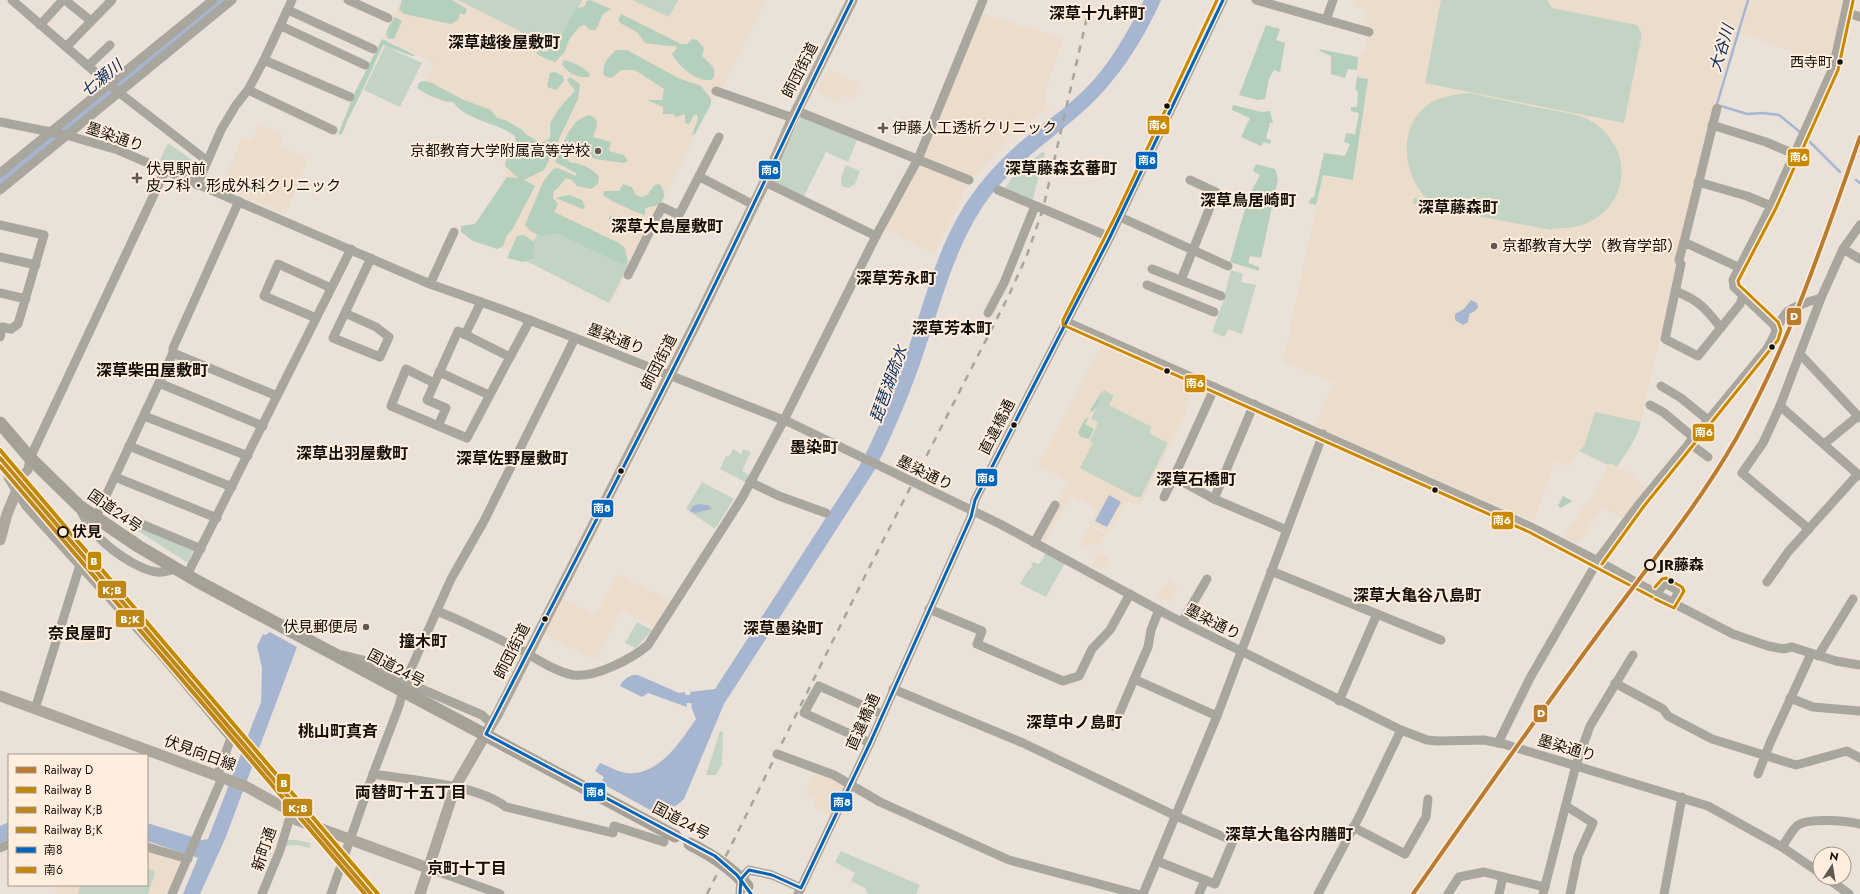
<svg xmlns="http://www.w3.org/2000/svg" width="1860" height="894" font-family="Jost,'Noto Sans JP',sans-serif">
  <rect width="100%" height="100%" fill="#eae1d8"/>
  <g fill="#ecdccb">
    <path d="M401 0H766L717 97H714L705 115 611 304 506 250 475 237 507 170 502 167 516 134 422 87 435 63 383 37Z"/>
    <path d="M1356 0H1746L1738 33 1707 126 1641 422 1595 412 1584 446 1569 466 1555 461 1534 521 1315 426 1333 383 1283 361 1323 176 1354 181 1368 79 1357 76 1360 56 1361 51H1365L1370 28 1364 26 1366 10 1354 5Z"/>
    <path d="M1749 0H1846L1831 62 1813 59 1741 33Z"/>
    <path d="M981 13 1063 39 1047 87 1045 100 1050 107 1015 132 972 178 923 159 922 156Z"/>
    <path d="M828 69 860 85 852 100 842 94 838 102 816 91Z"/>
    <path d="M259 124 283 135 279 146 308 159 286 214 222 187 242 136 252 140Z"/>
    <path d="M919 163 967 182 959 204 934 254 885 229Z"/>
    <path d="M1103 343 1196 384 1186 406 1184 417 1142 501 1135 505 1126 501 1108 533 1090 523 1097 509 1071 495 1045 541 1039 539 1069 481 1038 465Z"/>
    <path d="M1609 463 1628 472 1646 489 1623 519 1603 507 1578 543 1564 536 1586 503 1590 501Z"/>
    <path d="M1090 526 1105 534 1098 547 1090 542 1087 547 1080 543Z"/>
    <path d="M1098 552 1109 558 1103 569 1091 566Z"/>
    <path d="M617 574 668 600 655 627 621 610 596 660 545 634 562 599 595 615Z"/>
    <path d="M1169 580 1178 586 1169 602 1157 595 1163 586 1165 587Z"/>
    <path d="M816 771 846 785 831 815 812 806 816 798 805 794Z"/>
    <path d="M147 849 179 858 182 862 167 894H54L57 885H147Z"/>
  </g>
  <g fill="#c3d4c5">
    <path d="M458 0H582L556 49Z"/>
    <path d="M632 0H678L669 17Z"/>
    <path d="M1441 0H1548V2L1552 8 1637 25 1642 34 1624 123 1425 83Z"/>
    <path d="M385 46 422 63 400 107 364 90Z"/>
    <path d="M1470 93C1497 99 1524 105 1551 110 1565 113 1582 114 1594 123 1648 161 1617 234 1553 228L1552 230 1413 204V198L1427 199C1402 174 1397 127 1429 104 1442 96 1456 94 1470 93Z"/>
    <path d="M801 117 857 140 848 162 826 152 804 196 771 181 770 178Z"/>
    <path d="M168 143 196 163 192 173 160 160Z"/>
    <path d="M1042 152 1045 153 1032 202 1004 190 1012 178Z"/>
    <path d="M846 165 860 171 855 184 848 188 842 186 841 178Z"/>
    <path d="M543 223 628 265 609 303 524 260Z"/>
    <path d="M1231 270 1243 274 1241 282 1256 285 1242 334 1228 329 1225 337 1212 332 1223 302Z"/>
    <path d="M1104 390 1114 396 1109 405 1152 427 1149 433 1168 443 1141 497H1135L1080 468 1093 443 1090 442 1098 422 1091 419Z"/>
    <path d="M1595 412 1641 422C1637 439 1627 452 1617 467L1610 463 1608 465 1579 451 1584 446Z"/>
    <path d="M733 449 741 454 743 449 751 452 742 471 750 475 747 483 720 469 726 456 729 457Z"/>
    <path d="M702 482 734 499 715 529 686 509Z"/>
    <path d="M121 520H125L193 550 188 563Z"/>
    <path d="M1046 552 1065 563 1046 597 1020 584 1027 572 1033 566 1031 565 1033 562 1038 564 1041 562Z"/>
    <path d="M637 622 652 630 636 648 625 643Z"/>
    <path d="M720 731 723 732 722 764 716 775H706Z"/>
    <path d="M287 840H297L310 843V848L297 845 284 846Z"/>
    <path d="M841 851 920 885 916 894H868L865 888 851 881 855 873 835 862Z"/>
    <path d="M147 868 153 870 155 873 148 894H78L80 885H147Z"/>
  </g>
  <g fill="#b5cfbd">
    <path d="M402 0H452L467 9 465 15 460 13 458 20 451 24 404 14 399 10Z"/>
    <path d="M590 0 611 9 603 14 596 30H590L585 25 579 27 569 40 564 53 555 62 544 58 536 53 540 50 547 52 551 46 557 44 576 8 584 7 587 1Z"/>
    <path d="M621 14 681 44H687L692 39 697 40 704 48 702 56C710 64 718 68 713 79 699 85 678 66 672 54L677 48 675 46H669L645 43 637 32 622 24 618 20Z"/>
    <path d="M395 17 402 21 394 39H389L386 35 388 28Z"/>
    <path d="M1266 25 1280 29 1276 40 1285 43 1280 72 1274 70 1269 79 1265 99 1258 100 1239 95Z"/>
    <path d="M382 39 415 55 414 56 409 55 383 45C371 71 360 97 347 121 345 126 344 131 341 135L338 134 356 90Z"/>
    <path d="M1319 49 1358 57 1357 70 1348 69 1345 78 1331 74V56L1320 51Z"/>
    <path d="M616 50H627L678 78 701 86 711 99V104L695 134 692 135 698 119 697 115H694L689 124 685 123V114L676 117 673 114H663V107L647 100H662L664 89 635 70H621L612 78 604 76C601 65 608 57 616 50Z"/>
    <path d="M564 60C573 62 584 67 590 74L589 77C578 78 568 74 562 64Z"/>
    <path d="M555 72 563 76 564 81 556 90 547 87 550 73Z"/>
    <path d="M570 77 580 84 578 99 548 162 544 170 524 180 535 186 512 230 507 235 503 246 497 249 473 241 461 232V226L475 224 507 177 518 178 505 166 507 157 516 142 515 136C497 122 468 122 453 102 444 103 425 94 417 88L419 83 422 81 430 82 464 100 491 110 497 118 505 120 521 129 527 135 541 143 550 138C551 133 549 127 551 122 556 111 566 100 575 91L567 80Z"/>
    <path d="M1357 77 1368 79 1353 180 1323 175 1316 205 1309 203 1311 198 1314 197 1324 153 1345 156 1350 144 1344 142 1346 133 1355 134 1359 113 1351 111V107H1357L1358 91 1355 90Z"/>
    <path d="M1233 105 1262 112 1270 111 1273 123H1270L1266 138 1271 140 1270 144 1264 142 1261 146 1241 137 1250 118 1232 110Z"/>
    <path d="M590 115 596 119 597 126 593 137 611 142 609 151 624 155 628 161 624 163 596 159 588 156C585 148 582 145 574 145L568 158 569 162C582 164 591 167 599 177L598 184 591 189 577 186 572 180 566 178 558 188 554 191 553 198 558 204 554 212 617 242 625 248 628 263 623 265 557 233C545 238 533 236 525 225L543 182 553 169 558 168 576 176V173L555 162C564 144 569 119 590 115Z"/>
    <path d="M1256 164 1275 169 1278 179 1261 258 1250 256 1248 263 1259 267V271L1230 262 1248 198 1260 175 1253 171Z"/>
    <path d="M623 184 632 187 636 195 642 197 647 195 655 185 659 184C665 190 667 200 657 205 653 207 649 206 645 209V215C640 214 607 200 603 195L604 191H619Z"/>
    <path d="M569 195 582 200 585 208 582 209 556 198Z"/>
    <path d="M610 215 632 227 633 230C622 230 615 228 609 219Z"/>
    <path d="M524 235 534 242V258L523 262 507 258 517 236Z"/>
    <path d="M1103 390 1099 404 1092 412 1090 410Z"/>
    <path d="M1089 418 1085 424 1094 429 1089 439 1081 437 1078 433 1085 419Z"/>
    <path d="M1563 496 1572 501 1561 508 1558 506Z"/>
  </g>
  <g fill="#a6b6d1">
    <path d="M1144 0H1161C1144 39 1119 78 1088 107 1052 140 1011 165 983 206 954 250 942 300 925 349 911 391 894 432 874 471L724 704 684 799C675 808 664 813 652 811L601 783 604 777 595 771 600 763C610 767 623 775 635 773 663 770 682 739 696 719L692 709 690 692 715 689 717 686 860 465C884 419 901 372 917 322 929 285 940 247 960 213 977 184 1000 159 1025 138 1045 122 1066 108 1084 90 1110 65 1128 31 1144 0Z"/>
    <path d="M1471 300 1477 303 1478 307 1475 311 1469 314 1468 322 1463 325 1455 320V314L1464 309Z"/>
    <path d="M1109 495 1121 502 1107 527 1095 521Z"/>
    <path d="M699 504 708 505 712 509 695 513 690 511 692 507Z"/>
    <path d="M270 632 297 647 225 839 200 894H183L198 858 147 841V823L202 840 208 839 261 702 262 668 257 646 263 634 265 635Z"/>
    <path d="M633 675H638L679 693 685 692 687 707 648 693 642 697 620 686C623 680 627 677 633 675Z"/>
    <path d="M9 822V839L0 843V826Z"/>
  </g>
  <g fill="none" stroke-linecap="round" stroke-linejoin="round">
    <g stroke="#a6b6d1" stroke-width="2.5">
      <path d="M1717 104 1748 0"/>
      <path d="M1721 106 1747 114 1763 113 1779 115 1800 132"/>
      <path d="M1807 139 1840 172"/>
      <path d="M1856 180 1860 183"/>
    </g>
    <path stroke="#a6b6d1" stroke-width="8" d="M676 696 686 699H702"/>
    <path stroke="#a6b6d1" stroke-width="14" d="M0 183 33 154 44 148 47 143C105 94 166 48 224 0"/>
    <g stroke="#a9a69d" stroke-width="9">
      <path d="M12 0 117 91 206 160"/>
      <path d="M65 0 91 21"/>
      <path d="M348 0 388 18"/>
      <path d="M1256 0 1369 32"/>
      <path d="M288 10 373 49"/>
      <path d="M1846 12 1860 17"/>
      <path d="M1326 20 1333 0"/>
      <path d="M40 25 63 0"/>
      <path d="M281 26 365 65"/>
      <path d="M66 47 112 0"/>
      <path d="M264 60 350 97"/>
      <path d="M88 66 110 45"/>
      <path d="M248 90 333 130"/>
      <path d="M716 91 793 118"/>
      <path d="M797 111 969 180"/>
      <path d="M0 122 66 135 118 150 430 284 509 312 791 423 1000 524 1168 615 1401 730 1427 740 1438 741 1484 740 1504 744 1708 806 1782 847 1820 873"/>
      <path d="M1712 125 1766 142 1794 154"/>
      <path d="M0 173 213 0"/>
      <path d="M700 177 754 205"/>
      <path d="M765 182 876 236"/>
      <path d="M1698 182 1747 196 1771 206"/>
      <path d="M197 185 221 130 236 105 248 90 264 60 292 0"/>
      <path d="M0 190 232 0"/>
      <path d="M998 190 1110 237"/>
      <path d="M1120 217 1228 266"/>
      <path d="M0 225 44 235 18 324 11 329 2 327 0 337"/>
      <path d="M1684 242 1717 108"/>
      <path d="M1843 249 1860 259"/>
      <path d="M0 257 36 265"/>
      <path d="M1738 267 1684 242 1679 260 1681 264 1665 339 1698 356 1740 304 1743 296"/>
      <path d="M1152 269 1221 296"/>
      <path d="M628 275 662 207 679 215 719 137"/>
      <path d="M1181 280 1216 192 1190 180"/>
      <path d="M430 284 454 232"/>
      <path d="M1147 285 1214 312"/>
      <path d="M1675 291C1699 300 1706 309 1721 328"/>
      <path d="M0 293 26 299"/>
      <path d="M345 313 376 327 389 337 380 357 333 338 371 258"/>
      <path d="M988 313 1004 283 1035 206"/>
      <path d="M316 318 264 296 278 264 331 288"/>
      <path d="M1067 322 1531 527 1598 561 1673 603 1733 634 1768 646 1783 649 1792 647 1836 661 1860 665"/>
      <path d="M1776 330 1774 325 1734 287 1733 280 1771 206 1833 68 1848 0"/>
      <path d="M465 335 481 302"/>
      <path d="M173 353 277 396"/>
      <path d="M1800 354 1860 418"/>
      <path d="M510 357 530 320"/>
      <path d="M439 372 489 395"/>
      <path d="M159 383 263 426"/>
      <path d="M434 383 406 369 391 406 467 438 510 357 458 331 427 400 446 408 438 426"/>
      <path d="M1661 386 1681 398 1708 420"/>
      <path d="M1215 387 1174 477 1214 499 1287 530"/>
      <path d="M1650 405 1663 412 1693 437"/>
      <path d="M1780 406 1860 476"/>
      <path d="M144 416 248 456"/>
      <path d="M1689 443 1708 457"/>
      <path d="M1824 444 1858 416"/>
      <path d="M129 446 232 487"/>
      <path d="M115 477 217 518"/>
      <path d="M750 482 779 496 826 513"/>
      <path d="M13 483 28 470 30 458 165 171"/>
      <path d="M17 490 26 506 163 657 231 738 217 776"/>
      <path d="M1164 497 1174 477"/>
      <path d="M1214 499 1254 404"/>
      <path d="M79 507C91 533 107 548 131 562 139 566 149 572 158 572 163 573 170 570 176 569"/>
      <path d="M115 513 201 549"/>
      <path d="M95 519 173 353V348L239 201"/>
      <path d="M1809 529 1742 473 1763 443 1780 406 1821 298 1843 249 1860 225"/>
      <path d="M1034 543 1055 505"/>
      <path d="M1271 571 1441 640"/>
      <path d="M187 575 351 249"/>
      <path d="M1767 582 1788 552 1858 474"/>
      <path d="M1656 594 1665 583 1679 591 1673 603"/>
      <path d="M929 609 982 631 977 644 1063 681 1079 676 1092 649 1110 630 1130 594"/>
      <path d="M437 611C467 623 495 637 523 651 539 660 554 671 573 675 595 678 632 659 648 645L742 498 786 416 876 236 918 159 983 0"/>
      <path d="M1182 622 1207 579"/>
      <path d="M343 655 363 660 405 682 482 715 492 724"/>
      <path d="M1818 656 1853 599"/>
      <path d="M1134 679 1217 716"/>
      <path d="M1615 683 1663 709 1668 716 1712 739 1796 765 1847 751 1860 758"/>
      <path d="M893 689 1023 743 1176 816 1233 841 1215 884 1157 861"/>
      <path d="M1790 698 1813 707 1860 711"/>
      <path d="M1339 701 1377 614"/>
      <path d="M35 709 80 565"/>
      <path d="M1114 726 1148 647 1151 630 1159 610"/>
      <path d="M870 743 804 713 819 686 882 714"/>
      <path d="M1498 743 1530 678 1600 557 1640 503 1766 350C1775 338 1777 324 1786 313 1791 307 1813 300 1821 298"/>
      <path d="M777 754 834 775 880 802 1009 860 1137 894"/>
      <path d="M373 774C411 780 476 784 506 807L613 833 614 826 664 842"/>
      <path d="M1758 774 1770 743 1811 654"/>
      <path d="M1566 806 1593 823 1578 856 1570 894"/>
      <path d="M1353 827 1405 854 1426 817 1428 799"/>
      <path d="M147 847 188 859"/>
      <path d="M1782 847C1787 840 1791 831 1797 826 1807 817 1847 821 1860 824"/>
      <path d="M0 848 9 844"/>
      <path d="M428 868 500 894"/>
      <path d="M1827 878 1849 894"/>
      <path d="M172 894 222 778"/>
      <path d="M262 894 280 850 291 814"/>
      <path d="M331 894 373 774 399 706 405 682 451 579 484 521 575 338"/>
      <path d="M740 894 741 879 749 870 772 875 801 888"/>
      <path d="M798 894 870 743 971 517 975 500 1110 237 1223 0"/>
      <path d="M1143 894 1217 716 1323 434"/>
      <path d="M1199 894 1205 880"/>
      <path d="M1318 894 1359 817 1401 730"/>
      <path d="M1448 894 1459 877 1484 872 1545 887"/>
      <path d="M1499 894 1503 877"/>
      <path d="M1543 894 1576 765 1590 726 1633 655"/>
      <path d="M1664 894 1682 797"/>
    </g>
    <g stroke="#ada79c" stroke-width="11">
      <path d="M0 540 7 514 17 490 9 477"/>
      <path d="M0 696 245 786 285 808 297 820 428 868"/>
      <path d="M420 894 455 787 498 713 695 325 765 182 793 118 852 0"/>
    </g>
    <path stroke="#a6a197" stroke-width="13" d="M0 423 30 458 79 506 138 546 197 581 667 832"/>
    <path stroke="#a9a59c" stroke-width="2.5" stroke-dasharray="7 7" stroke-linecap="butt" d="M707 894 866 574 1008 297 1027 255 1043 209 1091 0"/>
    <g stroke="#a6a197" stroke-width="13">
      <path d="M667 832 675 836"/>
      <path d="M690 844C712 855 731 867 747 886"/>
    </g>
    <defs>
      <g id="bus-1">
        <path d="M740 894 741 879 749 870 772 875 801 888 870 743 971 517 975 500 1110 237 1223 0"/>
        <path d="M751 894 737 875 715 856 486 734C556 597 628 461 696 323 749 216 799 107 852 0"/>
      </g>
      <g id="bus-2">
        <path d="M1217 0 1116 215 1063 320V325L1529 532 1652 597"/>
        <path d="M1602 564 1644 506 1778 340 1781 330 1778 322 1739 285 1738 281 1776 208 1838 70 1853 1"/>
        <path d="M1655 587 1662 579 1666 578 1682 587 1684 591 1674 608 1655 599"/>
      </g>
    </defs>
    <use href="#bus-1" stroke="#ffeede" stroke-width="6"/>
    <use href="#bus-2" stroke="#ffeede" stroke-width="6"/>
    <use href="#bus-1" stroke="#0065bd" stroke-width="3"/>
    <use href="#bus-2" stroke="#ca8802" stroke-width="3"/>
    <defs>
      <path id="rail-1" d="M1413 894C1473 808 1534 721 1596 637 1644 571 1697 508 1737 437 1790 343 1824 239 1860 137"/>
      <path id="rail-2" d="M0 450 378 894"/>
      <path id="rail-3" d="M0 458 371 894"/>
      <path id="rail-4" d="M0 466 365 894"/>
    </defs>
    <use href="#rail-1" stroke="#ffeede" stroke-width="7"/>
    <use href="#rail-2" stroke="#ffeede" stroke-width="7"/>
    <use href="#rail-3" stroke="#ffeede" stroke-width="7"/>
    <use href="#rail-4" stroke="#ffeede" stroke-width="7"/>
    <use href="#rail-1" stroke="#ba7c31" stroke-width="4"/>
    <use href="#rail-2" stroke="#c18a04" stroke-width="4"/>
    <use href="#rail-3" stroke="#bd8817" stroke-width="4"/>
    <use href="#rail-4" stroke="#bd8817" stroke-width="4"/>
  </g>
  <g fill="#15100a" stroke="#ffeede" stroke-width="1.5">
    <circle cx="1840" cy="62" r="3.5"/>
    <circle cx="1167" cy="106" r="3.5"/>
    <circle cx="1772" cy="347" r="3.5"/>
    <circle cx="1167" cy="371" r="3.5"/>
    <circle cx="1014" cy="425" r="3.5"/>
    <circle cx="621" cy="471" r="3.5"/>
    <circle cx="1435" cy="490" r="3.5"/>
    <circle cx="1671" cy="581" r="3.5"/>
    <circle cx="545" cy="619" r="3.5"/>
  </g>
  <g fill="#605952" stroke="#ffeede" stroke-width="1.5">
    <path d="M881 122h4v4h4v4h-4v4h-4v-4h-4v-4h4z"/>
    <circle cx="598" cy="151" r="4"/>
    <path d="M135 172h4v4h4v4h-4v4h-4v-4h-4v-4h4z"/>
    <circle cx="1494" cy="246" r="4"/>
    <circle cx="366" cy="627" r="4"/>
  </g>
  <g fill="#ffeede" stroke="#15100a" stroke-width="2">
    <circle cx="63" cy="532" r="5"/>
    <circle cx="1650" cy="565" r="5"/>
  </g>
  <g text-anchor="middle" stroke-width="4" stroke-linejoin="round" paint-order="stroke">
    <g font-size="14" fill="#15100a" stroke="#ffeede" text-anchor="end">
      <text x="1832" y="67">西寺町</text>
    </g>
    <g font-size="15" fill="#15100a" stroke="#ffeede">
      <text transform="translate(800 70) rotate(-63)" y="5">師団街道</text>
      <text transform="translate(115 137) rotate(19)" y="5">墨染通り</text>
      <text transform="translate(616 339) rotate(21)" y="5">墨染通り</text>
      <text transform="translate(659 362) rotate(-63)" y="5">師団街道</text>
      <text transform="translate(997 427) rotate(-63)" y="5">直違橋通</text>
      <text transform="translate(925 473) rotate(26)" y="5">墨染通り</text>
      <text transform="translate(115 511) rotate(35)" y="5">国道24号</text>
      <text transform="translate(1213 622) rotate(27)" y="5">墨染通り</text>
      <text transform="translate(512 651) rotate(-63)" y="5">師団街道</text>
      <text transform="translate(396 668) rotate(28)" y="5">国道24号</text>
      <text transform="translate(863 722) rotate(-66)" y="5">直違橋通</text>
      <text transform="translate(1567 748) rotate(16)" y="5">墨染通り</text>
      <text transform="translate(200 753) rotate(20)" y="5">伏見向日線</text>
      <text transform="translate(681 821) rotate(28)" y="5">国道24号</text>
      <text transform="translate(264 849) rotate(-71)" y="5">新町通</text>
    </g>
    <g font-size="15" fill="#15100a" stroke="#ffeede" text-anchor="start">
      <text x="892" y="133">伊藤人工透析クリニック</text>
      <text x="590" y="156" text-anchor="end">京都教育大学附属高等学校</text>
      <text x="146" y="174">伏見駅前<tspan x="146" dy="17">皮フ科・形成外科クリニック</tspan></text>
      <text x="1502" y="251">京都教育大学（教育学部）</text>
      <text x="358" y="632" text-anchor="end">伏見郵便局</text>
    </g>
    <g font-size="15" font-weight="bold" fill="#15100a" stroke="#ffeede" text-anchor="start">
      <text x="72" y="537">伏見</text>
      <text x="1659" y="570">JR藤森</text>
    </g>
    <g font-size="16" font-weight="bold" fill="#15100a" stroke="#ffeede">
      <text x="1097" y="19">深草十九軒町</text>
      <text x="504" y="48">深草越後屋敷町</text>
      <text x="1061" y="174">深草藤森玄蕃町</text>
      <text x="1248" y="206">深草鳥居崎町</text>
      <text x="1458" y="213">深草藤森町</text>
      <text x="667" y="232">深草大島屋敷町</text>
      <text x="896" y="284">深草芳永町</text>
      <text x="952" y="334">深草芳本町</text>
      <text x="152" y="376">深草柴田屋敷町</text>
      <text x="814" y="453">墨染町</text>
      <text x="352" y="459">深草出羽屋敷町</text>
      <text x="512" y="464">深草佐野屋敷町</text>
      <text x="1196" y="485">深草石橋町</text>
      <text x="1417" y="601">深草大亀谷八島町</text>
      <text x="783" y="634">深草墨染町</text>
      <text x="80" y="639">奈良屋町</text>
      <text x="423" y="647">撞木町</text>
      <text x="1074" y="728">深草中ノ島町</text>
      <text x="338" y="737">桃山町真斉</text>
      <text x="411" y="798">両替町十五丁目</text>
      <text x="1289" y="840">深草大亀谷内膳町</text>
      <text x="467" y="874">京町十丁目</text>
    </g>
    <g font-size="16" font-style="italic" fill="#0d2e62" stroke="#ffeede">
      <text transform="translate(1721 48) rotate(-73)" y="6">大谷川</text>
      <text transform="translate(101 78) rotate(-39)" y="6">七瀬川</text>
      <text transform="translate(888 384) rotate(-70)" y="6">琵琶湖疏水</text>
    </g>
  </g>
  <g stroke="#ffeede" stroke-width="1.5">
    <rect x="1147" y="115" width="23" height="20" rx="4" fill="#ca8802"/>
    <rect x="1787" y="148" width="23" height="19" rx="4" fill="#ca8802"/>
    <rect x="1135" y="151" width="23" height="19" rx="4" fill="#0065bd"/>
    <rect x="758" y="160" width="23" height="20" rx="4" fill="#0065bd"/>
    <rect x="1786" y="307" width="16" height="19" rx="4" fill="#ba7c31"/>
    <rect x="1184" y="374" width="22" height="19" rx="4" fill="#ca8802"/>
    <rect x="1692" y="423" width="23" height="19" rx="4" fill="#ca8802"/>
    <rect x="975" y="468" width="23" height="19" rx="4" fill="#0065bd"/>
    <rect x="591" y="499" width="23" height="19" rx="4" fill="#0065bd"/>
    <rect x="1491" y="511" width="23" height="19" rx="4" fill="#ca8802"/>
    <rect x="87" y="551" width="15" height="20" rx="4" fill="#c18a04"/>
    <rect x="97" y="580" width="30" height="19" rx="4" fill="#bd8817"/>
    <rect x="115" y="609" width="30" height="19" rx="4" fill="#bd8817"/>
    <rect x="1533" y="704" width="15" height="19" rx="4" fill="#ba7c31"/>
    <rect x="276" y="773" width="15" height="20" rx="4" fill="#c18a04"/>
    <rect x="583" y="782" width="23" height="20" rx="4" fill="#0065bd"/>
    <rect x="830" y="792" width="23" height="20" rx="4" fill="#0065bd"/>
    <rect x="282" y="798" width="31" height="19" rx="4" fill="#bd8817"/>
  </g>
  <g font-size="11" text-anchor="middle" font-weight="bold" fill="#fff">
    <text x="1158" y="129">南6</text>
    <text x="1799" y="161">南6</text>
    <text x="1147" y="164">南8</text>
    <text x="770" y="174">南8</text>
    <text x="1794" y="320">D</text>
    <text x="1195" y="387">南6</text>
    <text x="1704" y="436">南6</text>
    <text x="986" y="482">南8</text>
    <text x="602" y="512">南8</text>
    <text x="1502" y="524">南6</text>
    <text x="94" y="565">B</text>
    <text x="112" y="594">K;B</text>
    <text x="130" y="623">B;K</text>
    <text x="1541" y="717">D</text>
    <text x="284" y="787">B</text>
    <text x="595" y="796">南8</text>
    <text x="842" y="806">南8</text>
    <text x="298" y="812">K;B</text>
  </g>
  <rect x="8" y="754" width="140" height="132" fill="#ffeede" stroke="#a19589"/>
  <rect x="16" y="767" width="20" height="6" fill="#ba7c31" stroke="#a19589"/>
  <text x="44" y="774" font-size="12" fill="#15100a">Railway D</text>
  <rect x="16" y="787" width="20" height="6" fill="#c18a04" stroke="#a19589"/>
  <text x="44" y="794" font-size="12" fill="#15100a">Railway B</text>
  <rect x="16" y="807" width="20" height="6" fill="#bd8817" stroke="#a19589"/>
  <text x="44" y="814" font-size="12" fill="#15100a">Railway K;B</text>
  <rect x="16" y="827" width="20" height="6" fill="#bd8817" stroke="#a19589"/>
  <text x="44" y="834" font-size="12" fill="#15100a">Railway B;K</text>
  <rect x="16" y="847" width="20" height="6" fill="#0065bd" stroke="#a19589"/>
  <text x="44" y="854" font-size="12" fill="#15100a">南8</text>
  <rect x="16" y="867" width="20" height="6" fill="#ca8802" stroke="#a19589"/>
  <text x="44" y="874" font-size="12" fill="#15100a">南6</text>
  <g transform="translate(1832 866) rotate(12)"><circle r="19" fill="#ffeede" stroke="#a19589"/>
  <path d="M0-3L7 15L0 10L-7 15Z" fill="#605952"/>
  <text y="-6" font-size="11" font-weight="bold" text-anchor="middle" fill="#15100a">N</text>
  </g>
</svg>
